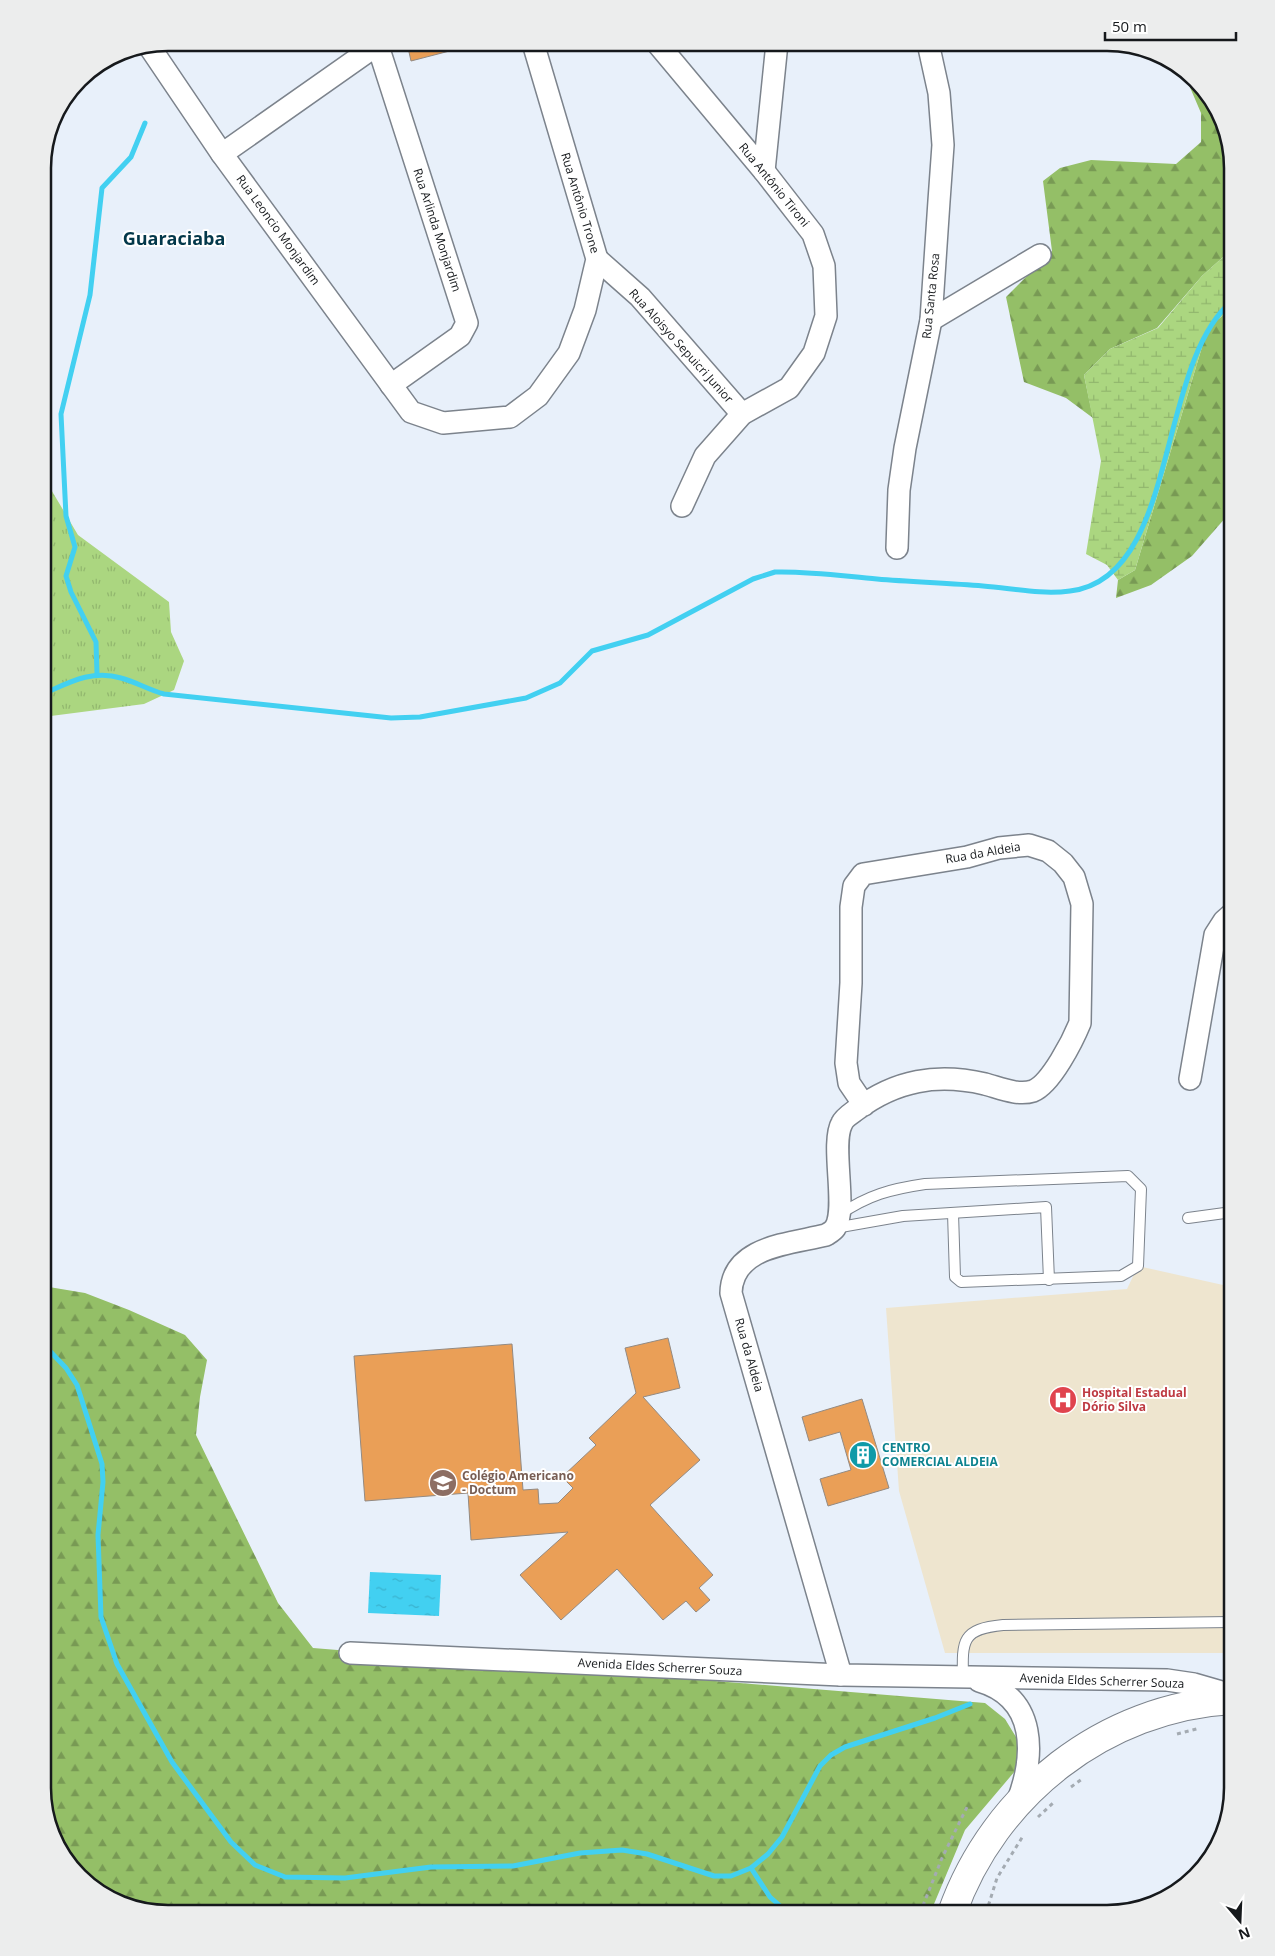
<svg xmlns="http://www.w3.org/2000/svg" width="1275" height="1956" font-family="'Open Sans',sans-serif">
  <defs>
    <pattern id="grass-tufts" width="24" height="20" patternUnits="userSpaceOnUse" patternTransform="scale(1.25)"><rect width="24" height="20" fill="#abd680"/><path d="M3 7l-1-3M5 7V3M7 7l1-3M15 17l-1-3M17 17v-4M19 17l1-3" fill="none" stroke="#92b76e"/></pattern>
    <pattern id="forest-firs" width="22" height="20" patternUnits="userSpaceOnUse" patternTransform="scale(1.25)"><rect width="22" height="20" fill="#94bf67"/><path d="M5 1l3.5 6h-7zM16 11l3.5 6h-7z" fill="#789a54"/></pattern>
    <pattern id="wetland-marsh" width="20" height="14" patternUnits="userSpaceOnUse" patternTransform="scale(1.25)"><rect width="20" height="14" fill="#abd680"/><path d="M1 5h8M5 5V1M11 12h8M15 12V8" fill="none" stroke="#92b76e"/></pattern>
    <pattern id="water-ripples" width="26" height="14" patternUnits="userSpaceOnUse" patternTransform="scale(1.25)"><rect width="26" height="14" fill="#42d0f1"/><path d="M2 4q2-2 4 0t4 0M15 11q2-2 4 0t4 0" fill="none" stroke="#39b2ce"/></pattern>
  </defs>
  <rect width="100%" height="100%" fill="#e8f0fa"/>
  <path fill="#eee5cf" d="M1138 1266 1232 1287V1653H945L899 1491 886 1308 1127 1289Z"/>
  <path fill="url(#grass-tufts)" d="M43 476 78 535 169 602 171 632 184 661 174 690 144 704 43 717Z"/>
  <g fill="url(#forest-firs)">
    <path d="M1183 71 1216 106 1232 169V249L1202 276 1157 328 1110 349 1084 375 1093 418 1066 398 1024 382 1006 297 1052 251 1043 181 1060 168 1091 160 1176 164 1201 142V113Z"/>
    <path d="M1225 314 1232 316V489L1227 516 1192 556 1151 585 1116 598 1118 580 1135 570 1208 327Z"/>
    <path d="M43 1286 85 1293 129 1310 185 1335 207 1360 200 1397 196 1435 278 1603 313 1648 985 1703 1005 1719 1029 1758 1021 1764 965 1830 934 1904 932 1913H161L99 1892 59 1850 43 1787Z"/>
  </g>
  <path fill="url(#wetland-marsh)" d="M1232 249V316L1225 314 1208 327 1135 570 1118 580 1107 565 1086 554 1101 461 1084 375 1110 349 1158 328 1202 276Z"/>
  <path fill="url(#water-ripples)" d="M370 1572 441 1575 439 1616 368 1613Z"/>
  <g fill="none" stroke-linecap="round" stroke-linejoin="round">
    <g stroke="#42d0f1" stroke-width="5">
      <path d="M97 674 96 642 71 592 66 576 75 547 66 516 61 414 90 295 102 188 131 157 145 123"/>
      <path d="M43 694C68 683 92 669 121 678 136 682 149 690 164 694L391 718 420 717 526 698 560 683 592 651 648 635 753 579 775 572C809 571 843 576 877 579 912 582 948 583 983 586 1011 588 1041 595 1070 591 1180 578 1155 366 1232 301"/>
      <path d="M43 1344 66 1368 77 1385 102 1464 103 1482 98 1535 101 1617 117 1664 172 1762 231 1842 255 1865 285 1877 345 1878 431 1867 513 1866 580 1853 622 1850 647 1854 714 1876H731L751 1868 768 1854 782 1837 820 1766 831 1755 845 1747 935 1718 970 1704"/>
      <path d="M751 1868 770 1897 788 1913"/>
    </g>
  </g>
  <g fill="#ea9f57" stroke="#938a82">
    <path d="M407 43H465V47L411 61Z"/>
    <path d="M668 1338 680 1388 643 1397 700 1460 650 1505 713 1575 699 1588 710 1600 696 1612 686 1601 663 1620 617 1569 561 1620 520 1575 568 1532 471 1540 468 1493 365 1501 354 1356 512 1344 523 1490 538 1489 539 1504 558 1503 573 1488 562 1477 596 1445 589 1438 636 1393 625 1348Z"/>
    <path d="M862 1399 889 1488 828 1506 820 1479 851 1470 840 1432 809 1441 802 1417Z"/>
  </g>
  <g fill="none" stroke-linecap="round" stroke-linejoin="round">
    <defs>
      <g id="service">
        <path d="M839 1215C868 1195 891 1189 925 1184L1128 1176 1141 1189 1138 1266 1121 1276 961 1282 955 1277 953 1213"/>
        <path d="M1188 1218 1232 1212"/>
        <path d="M835 1228 903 1216 1046 1207 1049 1280"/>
        <path d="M963 1678C962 1640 962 1629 1003 1625L1232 1622"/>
      </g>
      <g id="minor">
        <path d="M377 43 467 323 460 336 391 385"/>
        <path d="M657 43 764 171 813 234 824 266 826 316 814 353 789 388 742 414 705 456 682 506"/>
        <path d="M149 46 222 154 411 412 443 423 510 417 538 396 569 353 585 310 597 259 533 43"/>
        <path d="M222 154 377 45"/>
        <path d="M764 171 777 43"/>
        <path d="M597 259 640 297 742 414"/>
        <path d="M931 320 1040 255"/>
        <path d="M897 548 899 490 905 448 931 320 939 201 943 145 939 93 928 43"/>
        <path d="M1190 1079 1215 935 1224 921 1232 914"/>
        <path d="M350 1653 841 1675 1167 1680 1194 1684 1232 1695"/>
        <path d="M841 1675 731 1293C732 1246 790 1244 826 1235 829 1233 833 1231 835 1228 848 1209 830 1144 842 1123 844 1118 852 1113 856 1110 896 1080 937 1073 985 1084 1000 1088 1018 1096 1033 1091 1051 1084 1073 1040 1080 1023L1082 904 1074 877 1063 863 1048 851 1029 845 999 848 967 857 863 874 854 886 851 907V983L846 1063 849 1083 864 1105"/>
        <path d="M979 1681C1038 1698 1035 1756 1017 1803"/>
      </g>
      <path id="secondary" d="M952 1913C994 1794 1105 1707 1232 1700"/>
    </defs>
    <use href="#service" stroke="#7c838c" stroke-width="12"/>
    <use href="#minor" stroke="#7c838c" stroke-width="24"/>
    <use href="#secondary" stroke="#7c838c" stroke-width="30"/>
    <g stroke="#a4abb2" stroke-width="3" stroke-dasharray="4 4" stroke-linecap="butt">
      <path d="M1177 1734 1200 1728"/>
      <path d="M1071 1787 1082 1779"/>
      <path d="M1038 1817 1053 1803"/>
      <path d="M920 1913 942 1858 968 1805"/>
      <path d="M986 1913 997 1878 1023 1836"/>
    </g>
    <use href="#service" stroke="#fff" stroke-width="10"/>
    <use href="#minor" stroke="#fff" stroke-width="21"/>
    <use href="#secondary" stroke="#fff" stroke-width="28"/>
  </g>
  <defs>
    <symbol id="hospital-disc" viewBox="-11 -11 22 22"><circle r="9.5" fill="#e0444e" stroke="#fff"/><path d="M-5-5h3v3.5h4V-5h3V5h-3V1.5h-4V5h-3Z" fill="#fff"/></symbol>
    <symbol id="building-disc" viewBox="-11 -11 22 22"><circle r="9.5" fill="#0f9aa8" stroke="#fff"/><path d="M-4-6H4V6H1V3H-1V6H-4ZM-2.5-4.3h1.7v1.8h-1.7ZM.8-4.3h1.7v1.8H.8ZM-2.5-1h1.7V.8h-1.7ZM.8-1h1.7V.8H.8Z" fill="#fff"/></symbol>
    <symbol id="school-disc" viewBox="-11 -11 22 22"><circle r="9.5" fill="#8d6e63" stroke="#fff"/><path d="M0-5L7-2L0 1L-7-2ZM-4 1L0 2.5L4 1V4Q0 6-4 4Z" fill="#fff"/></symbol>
  </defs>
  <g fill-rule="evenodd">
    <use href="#hospital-disc" x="1047" y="1384" width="32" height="32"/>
    <use href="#building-disc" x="847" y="1439" width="32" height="32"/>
    <use href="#school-disc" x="427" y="1467" width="32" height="32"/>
  </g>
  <g text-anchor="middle" stroke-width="4" stroke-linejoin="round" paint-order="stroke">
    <g font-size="12" fill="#16191c" stroke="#fff">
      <text transform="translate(774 185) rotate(51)" y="4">Rua Antônio Tironi</text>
      <text transform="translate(580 203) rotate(73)" y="4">Rua Antônio Trone</text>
      <text transform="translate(278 230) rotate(54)" y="4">Rua Leoncio Monjardim</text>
      <text transform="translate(437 230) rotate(72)" y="4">Rua Arlinda Monjardim</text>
      <text transform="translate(931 296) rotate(-84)" y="4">Rua Santa Rosa</text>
      <text transform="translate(681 346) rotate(48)" y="4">Rua Aloisyo Sepuicri Junior</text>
      <text transform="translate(983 853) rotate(-10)" y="4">Rua da Aldeia</text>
      <text transform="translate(749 1355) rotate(74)" y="4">Rua da Aldeia</text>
      <text transform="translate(660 1667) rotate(3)" y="4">Avenida Eldes Scherrer Souza</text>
      <text transform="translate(1102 1681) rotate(2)" y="4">Avenida Eldes Scherrer Souza</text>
    </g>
    <g font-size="12" font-weight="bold" fill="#be3a42" stroke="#fff" text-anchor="start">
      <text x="1082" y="1397">Hospital Estadual<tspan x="1082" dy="14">Dório Silva</tspan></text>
    </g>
    <g font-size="12" font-weight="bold" fill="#0d838f" stroke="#fff" text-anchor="start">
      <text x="882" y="1452">CENTRO<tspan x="882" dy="14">COMERCIAL ALDEIA</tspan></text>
    </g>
    <g font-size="12" font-weight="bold" fill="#785e54" stroke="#fff" text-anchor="start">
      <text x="462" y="1480">Colégio Americano<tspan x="462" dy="14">- Doctum</tspan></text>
    </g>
    <g font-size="18" font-weight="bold" fill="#03384a" stroke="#fff">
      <text x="174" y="245">Guaraciaba</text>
    </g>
  </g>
  <path d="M0 0H1275V1956H0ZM168 51H1107A117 117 0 0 1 1224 168V1788A117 117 0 0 1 1107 1905H168A117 117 0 0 1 51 1788V168A117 117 0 0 1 168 51Z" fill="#eceded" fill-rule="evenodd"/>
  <path fill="none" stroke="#16191c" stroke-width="2.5" d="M168 51H1107A117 117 0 0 1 1224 168V1788A117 117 0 0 1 1107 1905H168A117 117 0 0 1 51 1788V168A117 117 0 0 1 168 51Z"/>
  <g transform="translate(1240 1921) rotate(161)" stroke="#ffffff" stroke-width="4" paint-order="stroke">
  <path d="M0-4L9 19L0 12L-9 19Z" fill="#16191c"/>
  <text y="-8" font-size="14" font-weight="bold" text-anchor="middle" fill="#16191c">N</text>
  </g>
  <path d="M1105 32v8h131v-8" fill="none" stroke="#16191c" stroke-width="2.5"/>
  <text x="1112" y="32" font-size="15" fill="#16191c" stroke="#ffffff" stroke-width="4" paint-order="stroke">50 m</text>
</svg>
